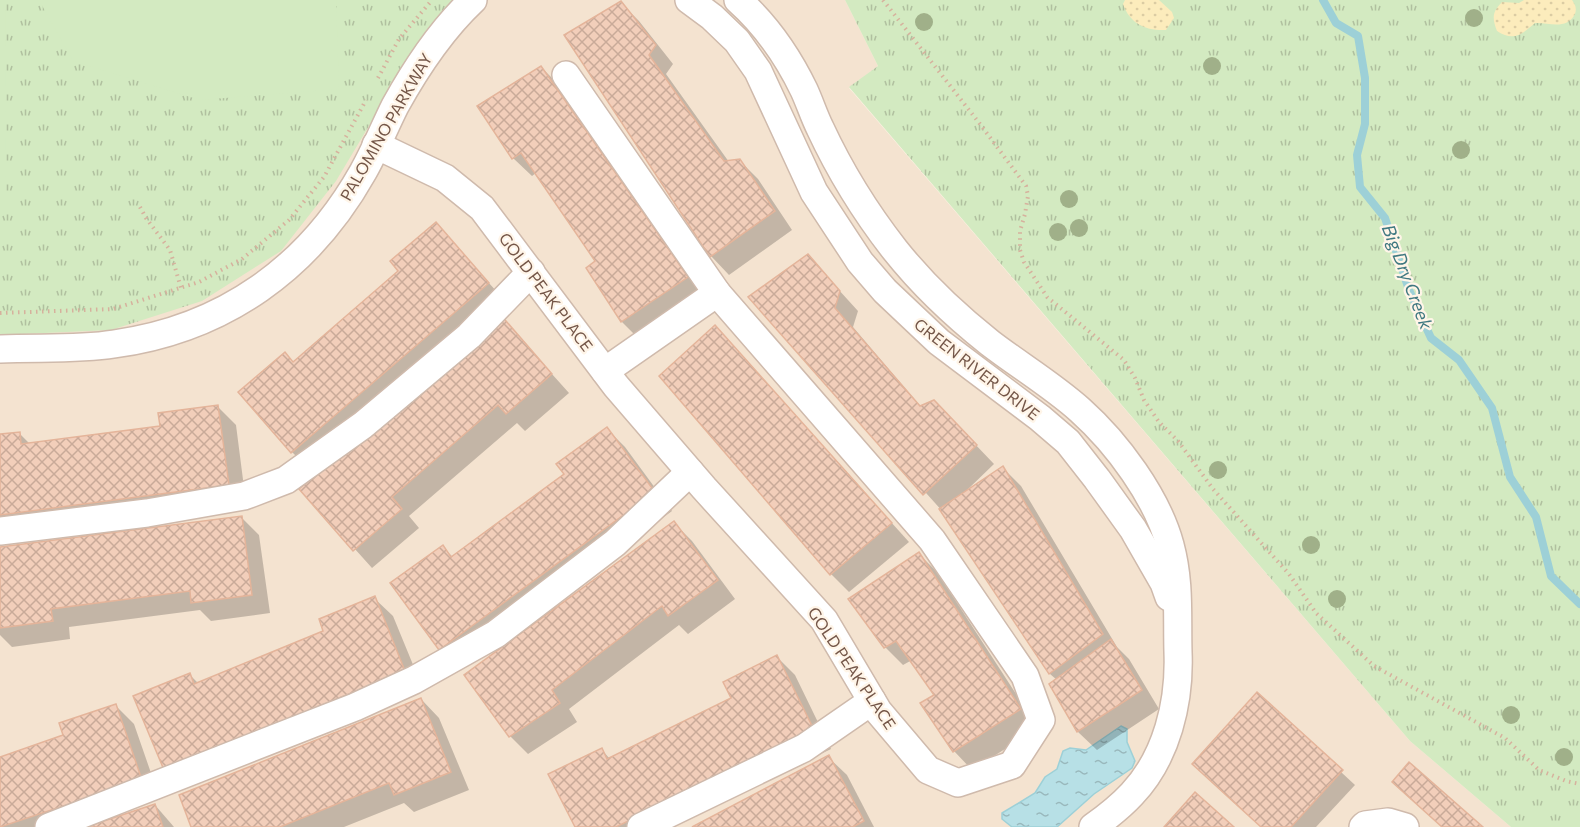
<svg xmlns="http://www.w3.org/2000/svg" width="1580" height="827" font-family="Commissioner,sans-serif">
  <defs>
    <pattern id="grass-tufts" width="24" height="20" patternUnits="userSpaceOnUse" patternTransform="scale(1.5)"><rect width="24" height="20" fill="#d3eac1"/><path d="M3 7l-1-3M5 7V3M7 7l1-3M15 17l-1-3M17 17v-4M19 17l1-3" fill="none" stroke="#b0c09f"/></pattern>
    <pattern id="sand-dots" width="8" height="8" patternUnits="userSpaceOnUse" patternTransform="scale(1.5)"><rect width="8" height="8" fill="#fcecbc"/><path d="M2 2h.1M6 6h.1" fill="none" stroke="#dbcca3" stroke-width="1.8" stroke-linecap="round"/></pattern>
    <pattern id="water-ripples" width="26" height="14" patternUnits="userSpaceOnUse" patternTransform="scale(1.5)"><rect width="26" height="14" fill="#b7e0e6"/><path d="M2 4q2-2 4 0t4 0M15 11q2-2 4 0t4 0" fill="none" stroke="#99b8bc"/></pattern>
    <pattern id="building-cross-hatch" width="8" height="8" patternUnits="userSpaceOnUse" patternTransform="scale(1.5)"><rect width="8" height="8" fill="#f2ceba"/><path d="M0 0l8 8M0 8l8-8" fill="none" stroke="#c9aa99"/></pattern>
  </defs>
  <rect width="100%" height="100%" fill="#fcf1e2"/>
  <path fill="#f4e3d0" d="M0 0H845L878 66 849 88 1410 741 1511 827H0Z"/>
  <g fill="url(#grass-tufts)">
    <path d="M0 0H456L427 29 336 181 281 251 202 301 111 330 0 335Z"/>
    <path d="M845 0H1580V827H1511L1410 741 849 87 878 66Z"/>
  </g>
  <g fill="url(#sand-dots)">
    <path d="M1125 0H1159L1172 12 1174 18 1166 30C1146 31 1130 24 1123 4Z"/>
    <path d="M1524 0H1572C1575 4 1577 8 1575 14 1566 31 1548 22 1535 23 1522 34 1514 42 1497 31 1492 18 1492 12 1502 2L1519 3Z"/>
  </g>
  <g fill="#d3eac1">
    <path d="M0 0H5L6 209H0Z"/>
    <path d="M39 0H336L339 89 200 100 73 61Z"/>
  </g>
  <path fill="url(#water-ripples)" stroke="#9dd0d7" stroke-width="1.5" d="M1121 726 1127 729V742L1135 761 1132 768 1094 794 1057 827H1012L1002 819V813L1035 793 1045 777 1057 769 1063 751 1070 748 1086 750Z"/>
  <g fill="#0003">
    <path d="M621 3 639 21 673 64 666 74 729 162 740 161 758 179 792 230 729 275 711 256 566 35Z"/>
    <path d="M541 67 560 86 705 296 640 340 622 322 588 268 597 261 536 173 532 176 513 158Z"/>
    <path d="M436 224 506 302 310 470 292 452 294 363 400 271Z"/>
    <path d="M808 256 858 311 853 327 921 407 952 420 994 464 964 493 1003 468 1021 486 1117 647 1129 659 1159 709 1097 750 1078 732 1051 685 1057 680 1050 674 944 513 750 297Z"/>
    <path d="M500 316 569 393 525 431 517 423 409 516 419 528 372 568 301 489Z"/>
    <path d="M715 327 909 542 849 592 831 574 661 376Z"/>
    <path d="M218 407 236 425 246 503 0 535V436L19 433 30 444 161 427Z"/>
    <path d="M607 429 625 447 672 511 459 667 440 649 442 547 453 557 566 475Z"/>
    <path d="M241 517 259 535 270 613 211 621 200 610 69 627 70 639 12 647 0 635V549Z"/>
    <path d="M674 523 692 541 735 599 688 634 679 625 569 709 577 722 528 754 510 736Z"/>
    <path d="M919 554 937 572 1038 728 972 770 954 751 936 696 912 660 903 665 885 647Z"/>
    <path d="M374 598 393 616 423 689 183 788 190 675 199 684 325 632Z"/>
    <path d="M777 657 795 675 831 749 671 827H576L602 750 610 759 733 699Z"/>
    <path d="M1257 694 1355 785 1316 827H1262Z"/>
    <path d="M421 699 439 718 469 790 414 812 404 803 344 827H193Z"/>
    <path d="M116 706 134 724 160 799 76 827H0V759L65 736Z"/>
    <path d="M828 757 847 775 874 827H695Z"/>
    <path d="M155 805 174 827H91Z"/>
  </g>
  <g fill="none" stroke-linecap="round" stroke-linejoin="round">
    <path stroke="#9dd0d7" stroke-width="8" d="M1323 0 1336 23 1358 36 1365 78V124L1357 155 1360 187 1385 218 1409 290 1431 338 1459 360 1492 408 1510 477 1536 517 1551 576 1580 604"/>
  </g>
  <g fill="url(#building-cross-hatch)" stroke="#e4b49a" stroke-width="1.5">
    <path d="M621 1 656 45 649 55 724 161 740 159 775 211 710 257 564 35Z"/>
    <path d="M541 66 688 277 621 322 586 268 595 261 521 153 512 159 477 106Z"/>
    <path d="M436 222 489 283 291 453 238 392 285 352 293 362 398 271 390 261Z"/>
    <path d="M808 254 840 291 835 308 920 406 934 400 977 445 923 495 748 297Z"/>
    <path d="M500 314 552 374 506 414 498 405 392 497 402 509 353 551 299 489Z"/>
    <path d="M715 325 892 523 830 575 659 376Z"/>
    <path d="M218 405 229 485 0 515V434L20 432 21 444 160 426 158 413Z"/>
    <path d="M607 427 655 492 439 650 390 583 443 545 451 557 564 474 556 464Z"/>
    <path d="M1003 466 1103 634 1049 674 939 509Z"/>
    <path d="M242 516 252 595 191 603 190 591 51 609 53 621 0 628V547Z"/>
    <path d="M674 521 718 580 668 616 662 606 552 690 560 703 509 737 464 675Z"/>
    <path d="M919 552 1021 709 953 752 920 703 934 695 896 641 884 648 848 599Z"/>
    <path d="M375 596 405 671 164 770 133 696 190 673 194 684 323 631 319 619Z"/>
    <path d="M1111 639 1142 690 1077 732 1049 684Z"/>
    <path d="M777 655 814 730 616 827H575L548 774 602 748 607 759 731 698 723 682Z"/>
    <path d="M1257 692 1343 770 1291 827H1261L1192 764Z"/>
    <path d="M421 698 451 772 394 795 389 783 280 827H191L179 795Z"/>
    <path d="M116 704 142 780 0 827V757L63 735 59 723Z"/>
    <path d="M829 755 864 821 853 827H692Z"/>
    <path d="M1409 762 1483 827H1442L1392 782Z"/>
    <path d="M1195 792 1234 827H1164Z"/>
    <path d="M155 804 163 827H86Z"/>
  </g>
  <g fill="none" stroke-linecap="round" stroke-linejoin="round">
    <defs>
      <g id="minor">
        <path d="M689 0 712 17 737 41 758 71 814 192 860 262 885 291 939 342 1040 418 1068 442 1097 479 1133 529 1164 583 1169 597"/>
        <path d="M738 0C766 25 788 57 804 90 810 103 814 116 820 128 840 171 866 213 895 250 922 284 956 316 990 343 1020 366 1052 385 1080 410 1117 443 1157 497 1170 545 1180 582 1177 614 1178 652 1180 702 1167 757 1132 794 1120 807 1107 817 1093 827"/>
        <path d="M376 145 445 178 482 208 616 386 704 488 824 620 878 711 928 770 958 783 1012 765 1041 720 1025 676 932 540 717 293 566 75"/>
        <path d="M0 349C38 347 76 350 114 344 224 329 309 268 363 172 375 151 384 128 395 106 416 68 441 30 473 0"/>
        <path d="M605 371 717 293"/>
        <path d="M0 531 147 513 244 496 286 480 363 425 469 336 531 272"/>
        <path d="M49 827 355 707 414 680 496 634 615 543 690 472"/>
        <path d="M641 827 804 748 872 701"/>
        <path d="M1363 827 1365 825 1388 822 1405 827"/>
      </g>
    </defs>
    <use href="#minor" stroke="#cfbaac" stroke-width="30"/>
    <g stroke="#d6b19d" stroke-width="4" stroke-dasharray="1.5 4.5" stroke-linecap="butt">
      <path d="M883 0 980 124 1026 186 1028 196 1025 214 1020 231V250L1024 262 1047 297 1124 360 1135 378 1144 400 1159 422 1178 441 1213 489 1289 574 1316 613 1374 666 1505 738 1539 770 1566 781 1580 784"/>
      <path d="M378 78 399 39 432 0"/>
      <path d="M140 207 146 218 170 250 181 288"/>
      <path d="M0 313 113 309 199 282 242 259 289 220 324 177 366 100"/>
    </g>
    <use href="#minor" stroke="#fff" stroke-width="27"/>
  </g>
  <g fill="#a0b089">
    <circle cx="1474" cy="18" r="9"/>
    <circle cx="924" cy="22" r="9"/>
    <circle cx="1212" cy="66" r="9"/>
    <circle cx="1461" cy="150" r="9"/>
    <circle cx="1069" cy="199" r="9"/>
    <circle cx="1079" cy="228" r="9"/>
    <circle cx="1058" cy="232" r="9"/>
    <circle cx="1218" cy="470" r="9"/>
    <circle cx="1311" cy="545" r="9"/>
    <circle cx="1337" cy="599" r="9"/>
    <circle cx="1511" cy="715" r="9"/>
    <circle cx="1564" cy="757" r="9"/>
  </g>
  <g text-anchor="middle" stroke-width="4.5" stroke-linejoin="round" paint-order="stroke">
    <g font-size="16" fill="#745648" stroke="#fff5e8">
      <text transform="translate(386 127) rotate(-60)" y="6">PALOMINO PARKWAY</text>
      <text transform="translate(546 292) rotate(53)" y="6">GOLD PEAK PLACE</text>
      <text transform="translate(977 369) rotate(38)" y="6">GREEN RIVER DRIVE</text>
      <text transform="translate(852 668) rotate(56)" y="6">GOLD PEAK PLACE</text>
    </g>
    <g font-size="18" font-style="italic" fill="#3f7881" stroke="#fff5e8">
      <text transform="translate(1407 277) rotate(69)" y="6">Big Dry Creek</text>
    </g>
  </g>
</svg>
